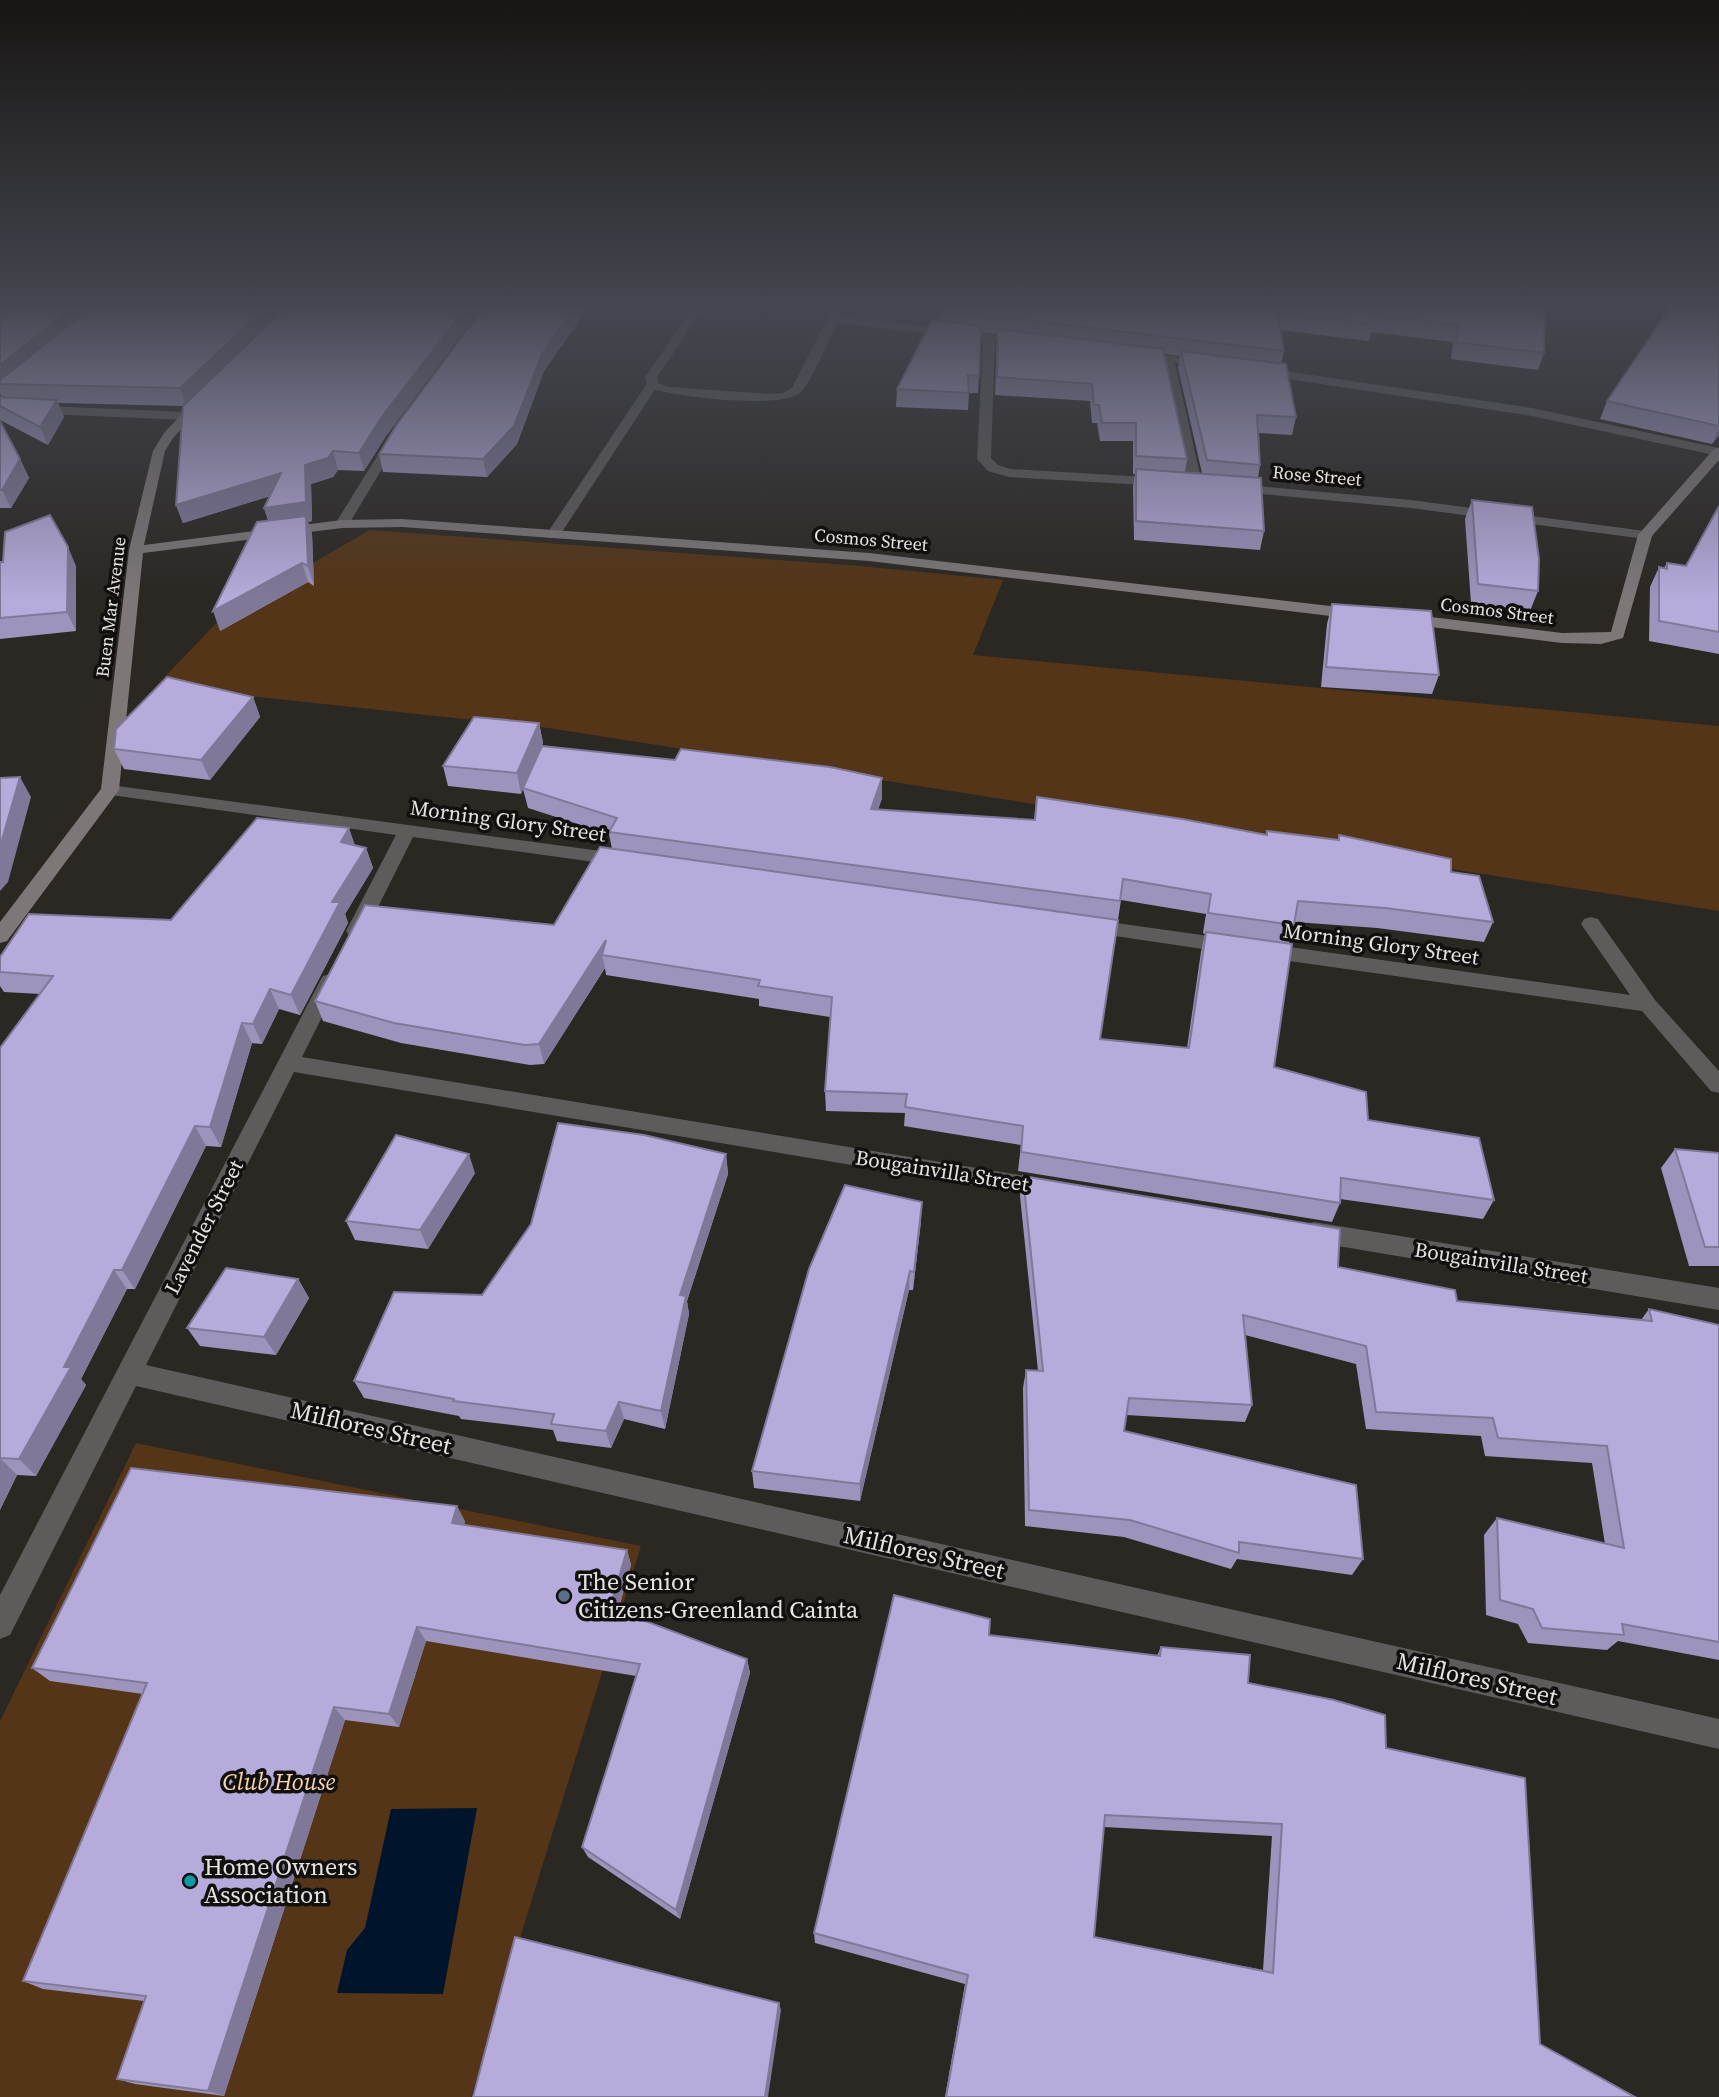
<svg xmlns="http://www.w3.org/2000/svg" width="1719" height="2097" font-family="'Source Serif 4',serif">
  <rect width="100%" height="100%" fill="#2b2723"/>
  <g fill="#543517">
    <path d="M370 530 860 566 1003 580 973 655 1719 726V911L548 728 156 686 226 613Z"/>
    <path d="M136 1443 641 1546 471 2097H0V1721Z"/>
  </g>
  <path fill="#00152c" d="M477 1808 443 1994 337 1993 347 1950 365 1928 391 1809Z"/>
  <g fill="none" stroke-linecap="round" stroke-linejoin="round">
    <path fill="#5e5b5b" fill-rule="evenodd" d="M652 381 658 385 560 535 558 538H548L546 535 646 385Z"/>
    <g fill="#5e5b5b" fill-rule="evenodd">
      <path d="M694 306H705L657 377 658 383 668 387 770 394 783 393 792 388 834 306 844 307 840 316 1030 339 1032 341 1026 344 995 341 991 458 998 465 1010 469 1163 478 1170 482 1163 486 1009 477 988 471 977 459 983 340 837 323C828 341 814 377 802 391 785 411 672 396 648 388L645 377Z"/>
      <path d="M1546 306H1558L1543 320 1518 324 1512 321 1536 315Z"/>
      <path d="M1138 352 1207 360 1213 364 1207 368 1175 363 1202 484 1200 487 1195 488 1188 484 1163 362 1134 357 1132 355Z"/>
      <path d="M1259 367 1532 408 1719 448V456L1532 416 1255 374V368Z"/>
      <path d="M0 404 186 412 192 416 186 420 0 412Z"/>
      <path d="M395 433 401 437 349 524 342 528 337 527 335 524 389 437Z"/>
      <path d="M1234 484 1411 500 1645 531 1652 535 1645 539 1411 508 1229 491 1227 488Z"/>
      <path d="M110 785 623 854 632 860 623 866 413 837 366 931 363 936H349L346 931 396 835 104 794 101 790 104 786Z"/>
      <path d="M1591 917 1598 919 1655 1000 1719 1071V1093L1711 1091 1642 1011 1262 957 1255 955 1252 950 1255 945 1262 943 1630 995 1581 924 1584 919Z"/>
      <path d="M1088 919 1230 939 1237 941 1240 946 1237 951 1230 953 1081 931 1078 926 1081 921Z"/>
      <path d="M330 974 337 976 340 981 302 1057 1050 1180 1058 1182 1061 1189 1058 1196 1050 1198 294 1072 146 1365 1719 1719V1749L136 1386 10 1635 0 1639V1595L320 981 323 976Z"/>
      <path d="M1314 1222 1719 1288V1310L1314 1242 1306 1239 1302 1232 1306 1225Z"/>
    </g>
    <g fill="#7d7778" fill-rule="evenodd">
      <path d="M202 396 208 400 173 438 165 451 144 545 342 520 402 519 869 553 1356 609 1364 614 1356 619 869 561 402 527 342 528 143 553 119 790 7 941 0 943V922L101 789 129 550 153 451 164 433 198 397Z"/>
      <path d="M1719 448V460L1652 536 1623 638 1601 644 1562 643 1406 624 1398 619 1406 614 1562 633 1611 632 1638 535 1714 449Z"/>
    </g>
  </g>
  <g fill="#9d93bc" fill-rule="evenodd">
    <path d="M0 306H483L386 436 364 471 338 470 333 477 311 484 312 521 308 522 312 534 314 586 308 582 220 631 268 520 264 508 270 496 183 523 176 505 184 406 58 403 64 417 48 445 0 420V397H2L0 394Z"/>
    <path d="M485 306H600L599 310 587 309 544 371 517 444 487 477 383 472 379 454Z"/>
    <path d="M1283 306H1540L1544 353 1538 370 1451 359 1453 342 1371 332 1369 341 1280 330 1284 351 1281 364 1296 417 1292 435 1259 433 1260 465 1258 478 1264 531 1260 550 1134 540 1133 487 1135 474H1133V441H1100L1097 423H1092L1090 401 995 395 997 334 981 332 978 393H969L968 410 896 407 897 389 939 321 940 310 1276 311ZM1165 354 1180 356 1178 368 1202 473 1185 472 1187 459Z"/>
    <path d="M1719 306V435L1712 444 1600 419 1607 401Z"/>
    <path d="M0 421 20 459 29 478 11 508H0Z"/>
    <path d="M1472 500 1538 591 1530 611 1471 603 1465 519Z"/>
    <path d="M1719 506V654L1649 641 1650 587 1659 567 1664 568 1667 563 1686 566Z"/>
    <path d="M0 562 76 566V631L0 639Z"/>
    <path d="M1332 604 1439 675 1432 694 1321 687 1327 624Z"/>
    <path d="M253 697 260 717 210 780 124 769 114 749Z"/>
    <path d="M539 723 543 743 536 759 675 760 882 778V798L878 810 1034 820 1037 797 1266 835 1267 831 1338 840 1339 835 1451 872 1493 922 1484 942 1377 928 1295 922 1289 943 1274 1067 1368 1120 1494 1200 1483 1219 1340 1199V1203L1332 1222 1018 1171 1021 1145 904 1126 905 1113 826 1111 825 1091 830 1017 759 1006V999L606 975 605 968 544 1064 530 1065 401 1043 323 1021 315 1001 554 925 612 849 609 834 528 808 523 789 521 794 448 786 443 766ZM1121 900 1206 914 1203 933 1205 934 1201 952 1187 1048 1100 1039Z"/>
    <path d="M355 846 366 848 373 868 345 914 348 923 300 1015 279 1009 262 1044 252 1043 221 1147 206 1146 135 1289H127L81 1379 86 1385 36 1476 17 1475 0 1510V1048L40 994 4 992 0 986V957L171 920Z"/>
    <path d="M1675 1149 1719 1153V1266H1689L1661 1168Z"/>
    <path d="M726 1154 728 1174 687 1301 689 1314 665 1429 624 1419 611 1448 557 1441 553 1430 461 1419 459 1416 364 1398 354 1381 482 1295Z"/>
    <path d="M475 1173 428 1249 355 1240 346 1221Z"/>
    <path d="M1023 1176 1457 1301 1641 1320 1649 1309 1719 1325V1660L1618 1641 1607 1650 1528 1643 1518 1624 1486 1615 1484 1535 1497 1518 1605 1544 1592 1463 1485 1456 1481 1436 1366 1429 1356 1364 1245 1335 1252 1405 1245 1422 1126 1415 1124 1431 1363 1559 1352 1575 1237 1559 1231 1569 1124 1537 1025 1526 1023 1388 1026 1370 1038 1371 1020 1196Z"/>
    <path d="M921 1221 913 1290H909L860 1501 754 1488 752 1471Z"/>
    <path d="M298 1279 309 1298 276 1355 200 1346 187 1328Z"/>
    <path d="M465 1521 464 1525 627 1550 631 1565 618 1611 747 1659 750 1673 680 1919 588 1857 582 1847 636 1676 426 1641 399 1727 345 1720 224 2096 135 2084 117 2079 144 2001 43 1989 23 1981 143 1694 50 1681 32 1668Z"/>
    <path d="M1161 1647 1248 1683 1386 1748 1540 2044 1635 2097H945L965 1984 815 1943 814 1933 1157 1656ZM1104 1827 1272 1836 1263 1970 1094 1937Z"/>
  </g>
  <g fill="#807899">
    <path d="M74 306H101L0 384V365Z"/>
    <path d="M268 306H290L186 406 180 388Z"/>
    <path d="M467 306H483L386 436 364 471 359 453 381 418Z"/>
    <path d="M575 306H587V309L544 371 517 444 487 477 483 459 542 354Z"/>
    <path d="M1500 306H1540L1497 316Z"/>
    <path d="M57 400 64 417 48 445 40 427Z"/>
    <path d="M1719 428V435L1712 444Z"/>
    <path d="M333 451 338 470 333 477 311 484 312 521 308 522 312 534 314 586 308 566 270 526 264 508 305 465Z"/>
    <path d="M20 459 29 478 11 508 2 490Z"/>
    <path d="M281 473 287 491 183 523 176 505Z"/>
    <path d="M68 547 76 566V631L67 612Z"/>
    <path d="M302 563 308 582 220 631 213 611Z"/>
    <path d="M253 697 260 717 210 780 201 760Z"/>
    <path d="M539 723 543 743 521 794 517 773Z"/>
    <path d="M20 777 31 797 8 882 0 891V847Z"/>
    <path d="M882 778V798L871 829V809Z"/>
    <path d="M349 828 356 848 341 842Z"/>
    <path d="M366 848 373 868 345 914 348 923 300 1015 291 995 332 902Z"/>
    <path d="M606 940 602 955 605 968 544 1064 539 1044Z"/>
    <path d="M270 989 279 1009 262 1044 253 1024Z"/>
    <path d="M242 1023 252 1043 221 1147 210 1127Z"/>
    <path d="M195 1126 206 1146 135 1289 122 1270Z"/>
    <path d="M469 1154 475 1173 428 1249 420 1230Z"/>
    <path d="M726 1154 728 1174 687 1301 689 1314 665 1429 661 1411 680 1295Z"/>
    <path d="M922 1202 921 1221 913 1290 914 1272Z"/>
    <path d="M114 1270 127 1289 81 1379 86 1385 36 1476 19 1459 64 1367Z"/>
    <path d="M910 1271 909 1290 860 1501V1484Z"/>
    <path d="M298 1279 309 1298 276 1355 264 1337Z"/>
    <path d="M619 1402 624 1419 611 1448 606 1431Z"/>
    <path d="M0 1458 17 1475 0 1510Z"/>
    <path d="M457 1506 465 1521 460 1538 452 1523Z"/>
    <path d="M627 1550 631 1565 615 1622 610 1608Z"/>
    <path d="M417 1627 426 1641 399 1727 389 1714Z"/>
    <path d="M747 1659 750 1673 680 1919 676 1910Z"/>
    <path d="M334 1707 345 1720 224 2096 208 2091Z"/>
    <path d="M779 2003 781 2010 768 2097H765Z"/>
  </g>
  <g fill="#b7abdb" stroke="#807899" stroke-width="2" fill-rule="evenodd">
    <path d="M0 306H74L0 365Z"/>
    <path d="M93 306H268L180 388 0 384V380Z"/>
    <path d="M287 306H467L381 418 359 453 333 451 328 458 305 465 306 502 264 508 281 473 176 505 183 406Z"/>
    <path d="M485 306H575L542 354 514 426 483 459 379 454 397 424Z"/>
    <path d="M943 306H1276V311L1283 306H1444L1502 311 1545 306 1544 353 1456 342 1458 325 1376 315 1373 324 1277 312 1284 351 940 310Z"/>
    <path d="M1671 306H1719V426L1607 401Z"/>
    <path d="M932 320 981 326 979 376 968 375 969 393 897 389Z"/>
    <path d="M998 329 1163 349 1187 459 1136 456V423H1102L1099 405H1094L1092 384 997 377Z"/>
    <path d="M1181 351 1286 364 1296 417 1257 415 1260 465 1207 460Z"/>
    <path d="M0 397 57 400 40 427 0 406Z"/>
    <path d="M0 421 20 459 2 490H0Z"/>
    <path d="M1136 469 1261 478 1264 531 1136 521Z"/>
    <path d="M1472 500 1532 507 1539 559 1538 591 1478 584Z"/>
    <path d="M1719 506V632L1659 621V567L1667 569V563L1686 566Z"/>
    <path d="M50 515 68 547 67 612 0 618V562H3L5 532Z"/>
    <path d="M306 516 308 566 302 563 213 611 257 522Z"/>
    <path d="M1332 604 1431 611 1439 675 1326 667Z"/>
    <path d="M167 677 253 697 201 760 114 749 116 729Z"/>
    <path d="M474 717 539 723 517 773 443 766Z"/>
    <path d="M542 746 675 760 681 749 830 767 882 778 871 809 1035 820 1037 797 1182 819 1267 835V831L1339 840V835L1451 859V872L1479 876 1493 922 1385 908 1298 901 1294 925 1208 913 1211 894 1123 879 1120 901 609 832 617 818 523 788Z"/>
    <path d="M20 777 0 847V778Z"/>
    <path d="M257 818 349 828 341 842 366 848 332 902H340L291 995 270 989 253 1024 242 1023 210 1127 195 1126 122 1270H114L64 1367H71L19 1459 0 1458V1048L53 976 0 972V957L29 914 171 920Z"/>
    <path d="M600 847 1118 920 1100 1039 1189 1048 1206 932 1292 944 1274 1067 1366 1092 1368 1120 1479 1138 1494 1200 1341 1178 1340 1203 1021 1152 1023 1126 905 1107 907 1094 825 1091 832 997 758 986 760 980 602 955 606 940 539 1044 525 1045 394 1023 315 1001 365 905 554 925Z"/>
    <path d="M558 1123 644 1135 726 1154 680 1295 686 1296 661 1411 619 1402 606 1431 551 1424 554 1414 453 1401 454 1399 354 1381 394 1292 482 1295 531 1224Z"/>
    <path d="M396 1135 469 1154 420 1230 346 1221Z"/>
    <path d="M1675 1149 1719 1153V1247H1705Z"/>
    <path d="M1023 1176 1340 1229 1338 1267 1455 1290 1457 1301 1652 1321 1649 1309 1719 1325V1642L1622 1624 1624 1635 1542 1628 1533 1609 1500 1600 1497 1518 1624 1548 1607 1446 1498 1438 1493 1418 1376 1412 1366 1346 1243 1315 1252 1405 1129 1398 1124 1431 1356 1485 1363 1559 1239 1542V1553L1130 1520 1029 1510 1026 1370 1043 1371Z"/>
    <path d="M845 1185 922 1202 914 1272 910 1271 860 1484 752 1471 809 1269Z"/>
    <path d="M226 1268 298 1279 264 1337 187 1328Z"/>
    <path d="M131 1468 457 1506 452 1523 627 1550 610 1608 747 1659 676 1910 582 1847 640 1664 417 1627 389 1714 334 1707 208 2091 117 2079 146 1996 23 1981 147 1683 32 1668Z"/>
    <path d="M894 1595 990 1619 989 1635 1160 1656 1161 1647 1250 1655 1248 1683 1334 1700 1385 1715 1386 1748 1525 1778 1540 2044 1635 2097H946L968 1975 814 1933ZM1105 1815 1282 1824 1273 1973 1094 1937Z"/>
    <path d="M515 1937 779 2003 765 2097H473Z"/>
  </g>
  <linearGradient id="sky" x2="0" y2="1"><stop stop-color="#181513"/><stop offset="0.51" stop-color="#444750"/><stop offset="1" stop-color="#444750" stop-opacity="0"/></linearGradient>
  <rect width="1719" height="600" fill="url(#sky)"/>
  <circle fill="#5c6f8a" stroke="#12100e" stroke-width="2.5" cx="564" cy="1596" r="7"/>
  <circle fill="#0f9aa8" stroke="#12100e" stroke-width="2.5" cx="190" cy="1881" r="7"/>
  <g text-anchor="middle" stroke-width="7" stroke-linejoin="round" paint-order="stroke">
    <g font-size="18" fill="#e6e3e0" stroke="#12100e">
      <text transform="translate(1317 476) rotate(5)" y="6">Rose Street</text>
      <text transform="translate(871 540) rotate(5)" y="6">Cosmos Street</text>
      <text transform="translate(111 607) rotate(-83)" y="6">Buen Mar Avenue</text>
      <text transform="translate(1497 611) rotate(7)" y="6">Cosmos Street</text>
    </g>
    <g font-size="21" fill="#e6e3e0" stroke="#12100e">
      <text transform="translate(508 821) rotate(8)" y="7">Morning Glory Street</text>
      <text transform="translate(1381 944) rotate(8)" y="7">Morning Glory Street</text>
      <text transform="translate(942 1171) rotate(9)" y="7">Bougainvilla Street</text>
      <text transform="translate(204 1227) rotate(-63)" y="7">Lavender Street</text>
      <text transform="translate(1501 1263) rotate(9)" y="7">Bougainvilla Street</text>
    </g>
    <g font-size="24" fill="#e6e3e0" stroke="#12100e">
      <text transform="translate(371 1428) rotate(13)" y="8">Milflores Street</text>
      <text transform="translate(924 1553) rotate(13)" y="8">Milflores Street</text>
      <text transform="translate(1477 1679) rotate(13)" y="8">Milflores Street</text>
    </g>
    <g font-size="24" fill="#e6e3e0" stroke="#12100e" text-anchor="start">
      <text x="578" y="1590">The Senior<tspan x="578" dy="28">Citizens-Greenland Cainta</tspan></text>
      <text x="204" y="1875">Home Owners<tspan x="204" dy="28">Association</tspan></text>
    </g>
    <g font-size="24" font-style="italic" fill="#f9d4b3" stroke="#12100e">
      <text x="279" y="1790">Club House</text>
    </g>
  </g>
</svg>
